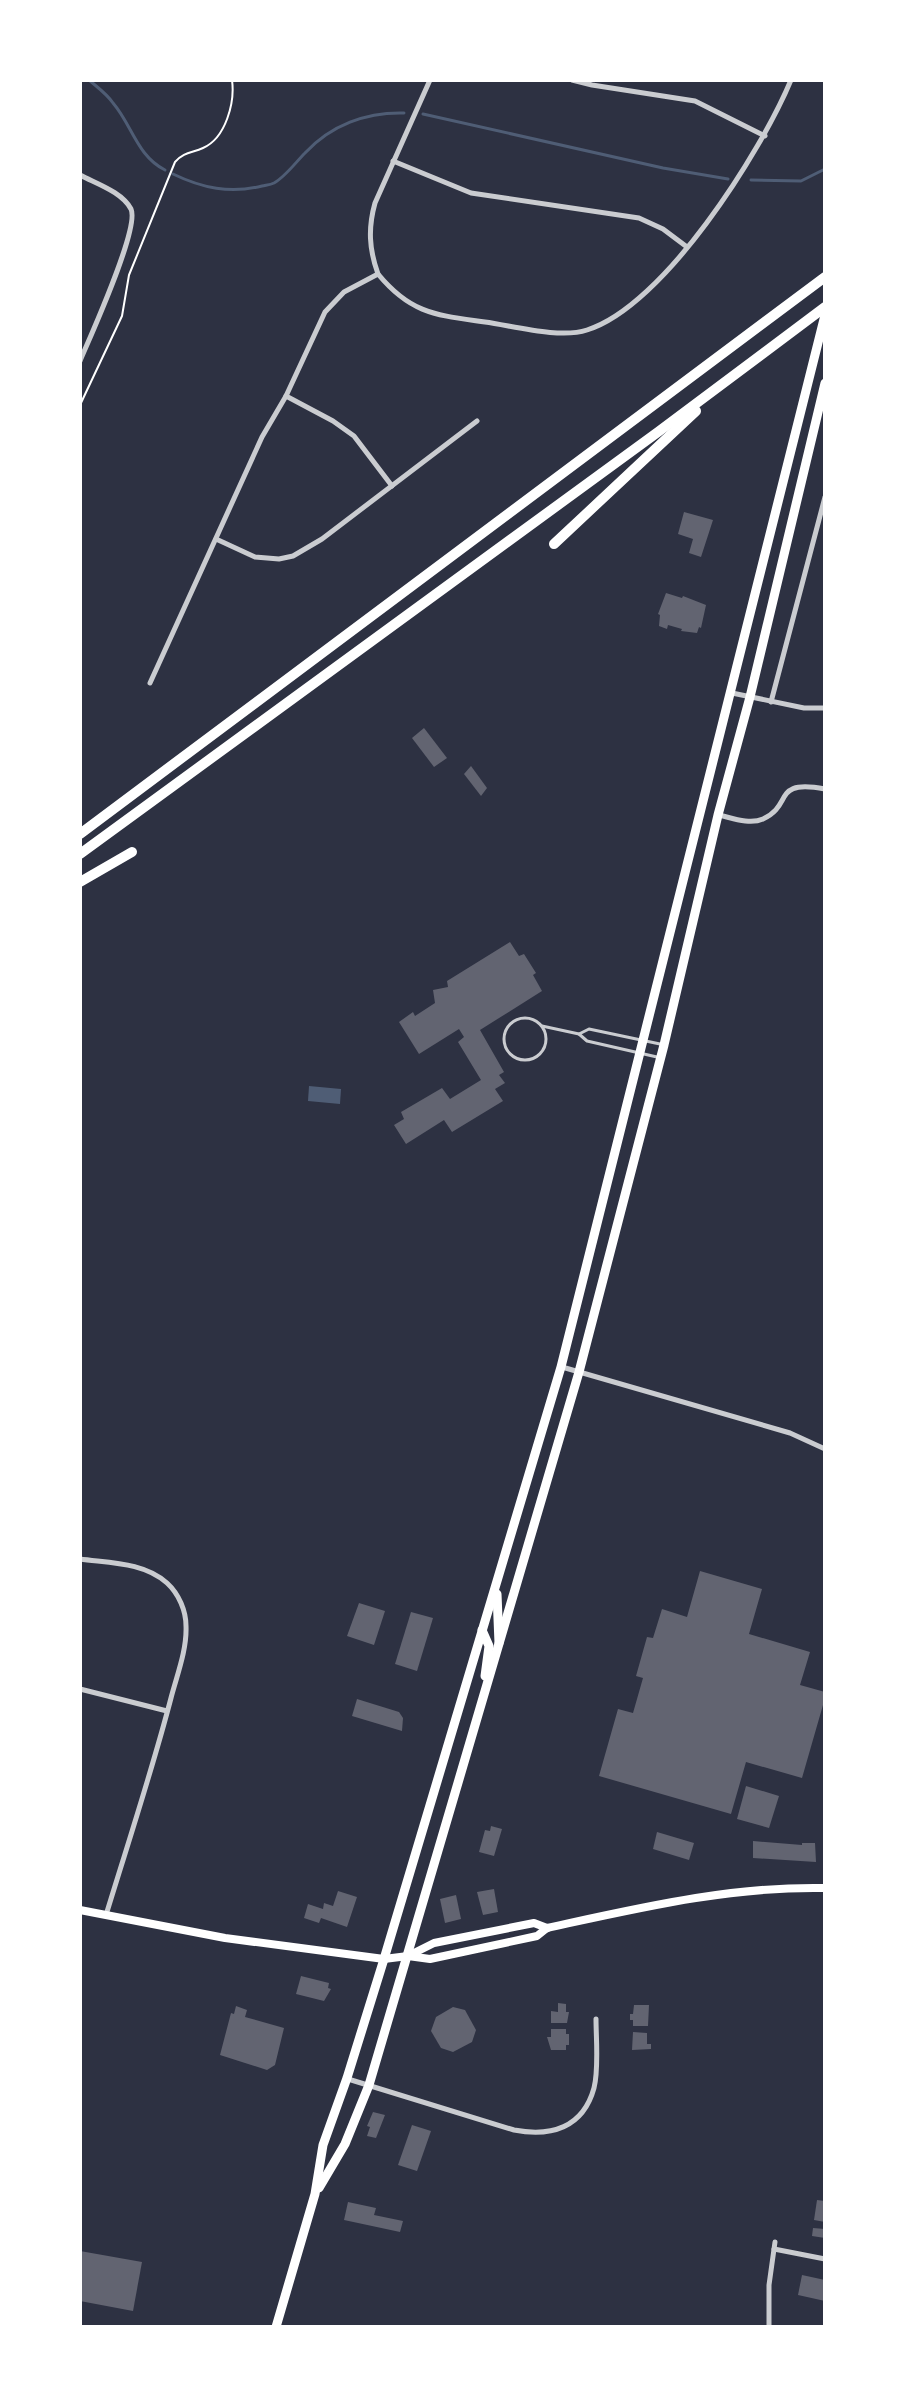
<svg xmlns="http://www.w3.org/2000/svg" width="905" height="2407" font-family="'Fira Sans Condensed',sans-serif">
  <rect width="100%" height="100%" fill="#2d3142"/>
  <path fill="#4f5d75" d="M309 1086 341 1089 340 1104 308 1101Z"/>
  <g fill="none" stroke-linecap="round" stroke-linejoin="round">
    <g stroke="#4f5d75" stroke-width="3">
      <path d="M89 80C97 87 107 94 113 103 132 125 137 156 165 170"/>
      <path d="M423 114 663 168 728 179"/>
      <path d="M173 174C202 188 230 194 262 186 266 185 270 185 274 183 285 177 296 162 305 153 331 125 366 112 404 113"/>
      <path d="M751 180 801 181 825 169"/>
    </g>
  </g>
  <g fill="#626471">
    <path d="M684 512 713 520 701 557 689 553 693 539 678 534Z"/>
    <path d="M666 593 682 598 683 596 706 605 701 628 699 627 697 633 681 631 682 629 668 625 667 629 659 626 660 615 658 614Z"/>
    <path d="M424 728 447 758 434 767 412 738Z"/>
    <path d="M471 766 487 788 481 796 464 774Z"/>
    <path d="M510 942 519 956 524 954 536 973 533 975 542 991 480 1030 504 1072 499 1075 505 1083 495 1089 503 1101 452 1132 444 1120 406 1144 394 1125 404 1119 401 1112 442 1088 450 1099 481 1080 458 1042 464 1037 459 1029 419 1054 399 1022 413 1012 415 1016 435 1003 433 990 448 987 447 981Z"/>
    <path d="M700 1571 762 1589 749 1634 810 1652 800 1685 825 1692V1698L802 1778 746 1762 731 1814 599 1776 618 1709 633 1713 643 1678 636 1676 647 1637 653 1638 662 1609 687 1617Z"/>
    <path d="M359 1603 385 1611 374 1645 347 1636Z"/>
    <path d="M411 1612 433 1618 417 1671 395 1664Z"/>
    <path d="M357 1699 399 1712 403 1718 402 1731 352 1716Z"/>
    <path d="M746 1786 779 1796 769 1828 737 1819Z"/>
    <path d="M491 1826 502 1829 494 1856 479 1852 485 1830 490 1831Z"/>
    <path d="M657 1832 694 1843 689 1860 653 1849Z"/>
    <path d="M753 1841 802 1845V1843H815L816 1862 753 1858Z"/>
    <path d="M494 1889 498 1912 483 1915 477 1892Z"/>
    <path d="M338 1891 357 1897 347 1927 321 1918 319 1923 304 1918 308 1904 323 1909 324 1903 333 1906Z"/>
    <path d="M456 1895 461 1919 445 1923 440 1899Z"/>
    <path d="M301 1976 329 1983 328 1988 331 1989 324 2001 296 1994Z"/>
    <path d="M558 2003 566 2004V2012H569L567 2023H551V2011L558 2012Z"/>
    <path d="M634 2005H649L648 2026H633V2020H630V2014H633Z"/>
    <path d="M236 2006 247 2010 245 2017 284 2028 275 2065 267 2070 220 2055 231 2013 234 2014Z"/>
    <path d="M453 2007 465 2010 476 2030 472 2042 453 2052 441 2048 431 2031 436 2017Z"/>
    <path d="M551 2029H566V2034H569V2045H566V2050H551L547 2037H551Z"/>
    <path d="M633 2032 647 2033V2044H651V2049L632 2050Z"/>
    <path d="M373 2112 385 2115 376 2138 367 2136 370 2127 367 2126Z"/>
    <path d="M412 2125 431 2131 417 2171 398 2165Z"/>
    <path d="M817 2200 825 2201V2222L814 2220Z"/>
    <path d="M348 2202 376 2208 374 2215 403 2221 400 2232 344 2220Z"/>
    <path d="M813 2228 825 2229V2238L812 2236Z"/>
    <path d="M80 2251 142 2262 133 2311 80 2301Z"/>
    <path d="M802 2275 825 2280V2301L798 2295Z"/>
  </g>
  <g fill="none" stroke-linecap="round" stroke-linejoin="round">
    <path stroke="#fff" stroke-width="2" d="M80 405 122 316 129 275 175 162C184 152 192 153 203 148 226 138 235 102 232 80"/>
    <g stroke="#caccd0" stroke-width="3">
      <circle cx="525" cy="1039" r="21"/>
      <path d="M542 1026 579 1034 587 1041 657 1057"/>
      <path d="M579 1034 589 1029 660 1044"/>
    </g>
    <g stroke="#caccd0" stroke-width="5">
      <path d="M572 80 592 85 695 101 765 136"/>
      <path d="M393 161 471 193 639 218 663 229 687 247"/>
      <path d="M80 175C97 184 122 192 131 209 140 228 90 337 80 361"/>
      <path d="M378 274C411 314 436 315 485 322 514 326 560 339 587 330 664 306 761 152 791 80"/>
      <path d="M286 396 333 421 354 436 392 486"/>
      <path d="M216 539 255 557 279 559 293 556 322 539 477 421"/>
      <path d="M150 683 262 437 286 396 325 312 344 292 378 274C369 249 368 228 375 203L430 80"/>
      <path d="M732 693 804 708H825"/>
      <path d="M771 702 825 497"/>
      <path d="M719 815C732 818 750 825 763 819 794 805 771 779 825 789"/>
      <path d="M562 1367 790 1433 825 1449"/>
      <path d="M80 1559C109 1563 144 1562 167 1583 179 1594 186 1611 186 1626 187 1650 177 1675 171 1698 152 1771 128 1843 106 1915"/>
      <path d="M80 1689 167 1711"/>
      <path d="M348 2079 514 2130C551 2137 583 2128 594 2088 599 2069 596 2039 596 2019"/>
      <path d="M774 2249 825 2259"/>
      <path d="M769 2327V2285L775 2242"/>
    </g>
    <g stroke="#fff" stroke-width="8">
      <path d="M410 1955 434 1943 534 1923 547 1928"/>
      <path d="M408 1956 430 1959 537 1936 547 1928C639 1908 731 1886 825 1888"/>
    </g>
    <path stroke="#fff" stroke-width="8" d="M80 1910 225 1938 384 1959 408 1956"/>
    <g stroke="#fff" stroke-width="9">
      <path d="M497 1594 499 1643"/>
      <path d="M482 1630 489 1646 485 1676"/>
      <path d="M319 2188 345 2144 369 2085 579 1372 664 1045 718 815 750 697 825 383"/>
      <path d="M276 2327 315 2194 323 2145 347 2078 384 1959 561 1367 825 315"/>
    </g>
    <g stroke="#fff" stroke-width="10">
      <path d="M554 544 696 411"/>
      <path d="M80 834 825 277"/>
      <path d="M80 854 658 432 825 307"/>
      <path d="M80 882 132 852"/>
    </g>
  </g>
  <rect width="905" height="2407" fill="none" stroke="#ffffff" stroke-width="164"/>
</svg>
